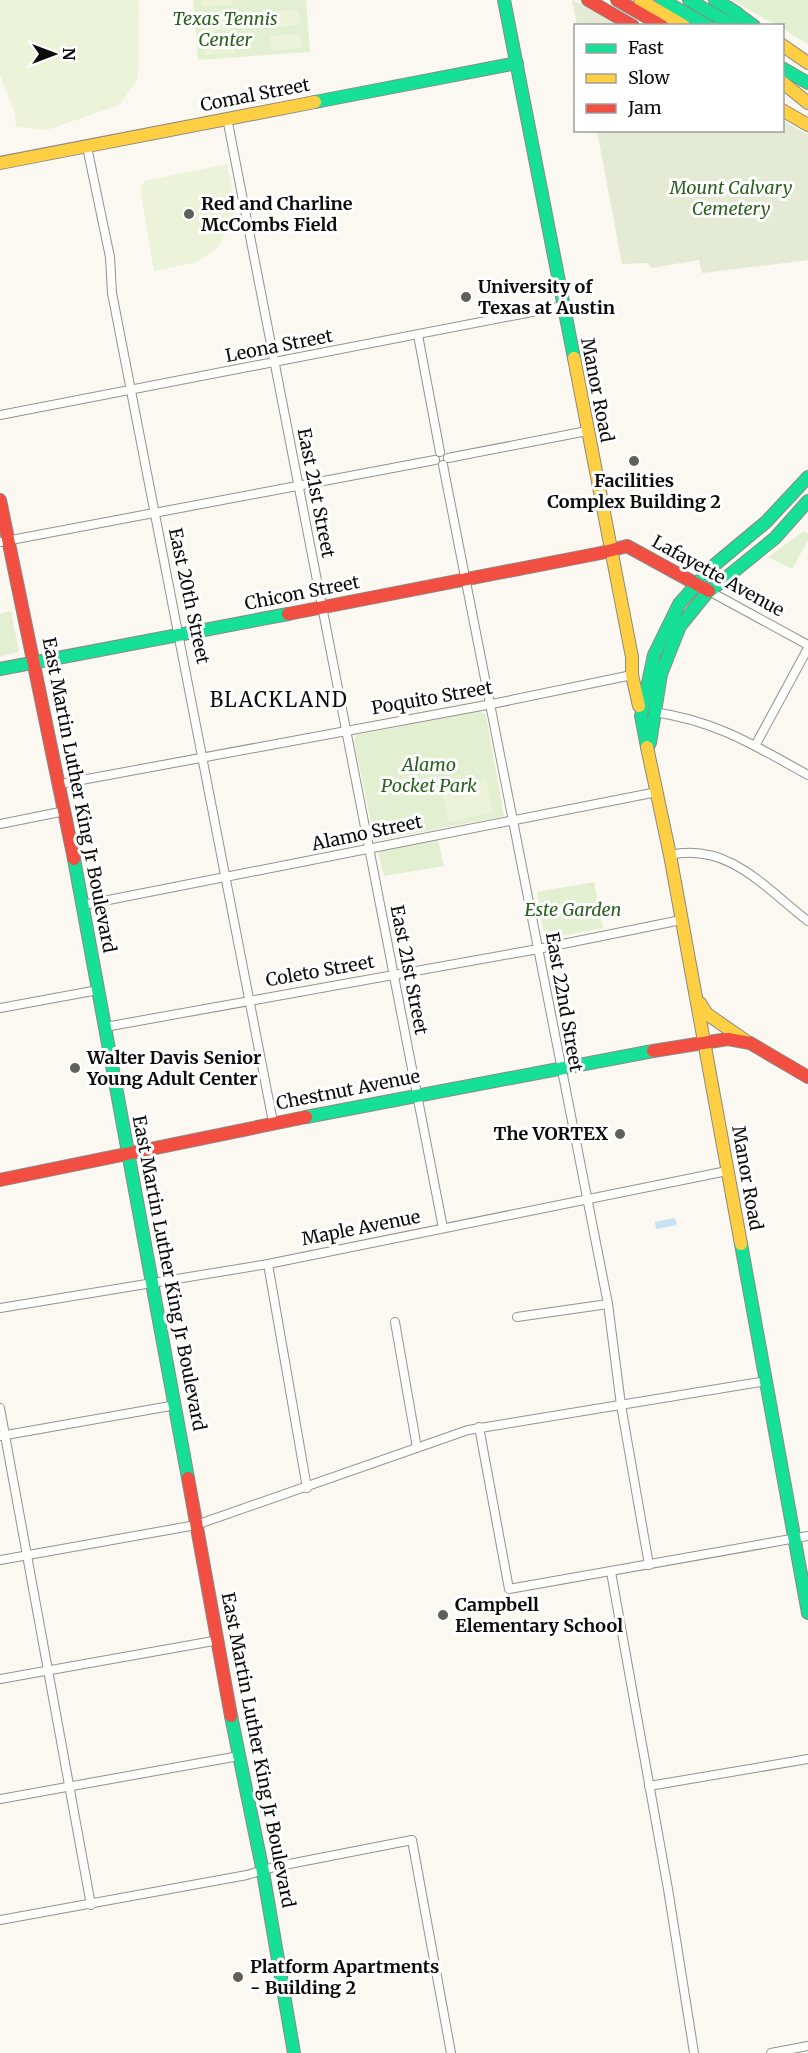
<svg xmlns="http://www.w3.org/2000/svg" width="808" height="2053" font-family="Merriweather,serif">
  <rect width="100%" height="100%" fill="#faf8f0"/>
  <g fill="#e2efd0">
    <path d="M193 0H306L310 52 198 60Z"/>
    <path d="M732 0H808V44L783 29 782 26 776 25Z"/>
    <path d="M804 531 808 534V540L792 569 768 557Z"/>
    <path d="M11 611 19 652 0 656V614Z"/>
    <path d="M479 711 486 715 504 816 375 841 354 741 356 735Z"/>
    <path d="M438 840 444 866 384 876 378 851Z"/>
    <path d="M594 882 603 928 545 939 537 892Z"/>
  </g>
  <g fill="#e5ead4">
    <path d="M572 0H573L617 25H577Z"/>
    <path d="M783 120 808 135V260L702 273 699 260 651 268 648 263 622 264 597 131 782 130Z"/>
  </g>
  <g fill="#ecf3d9">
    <path d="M0 0H139L138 79 119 105 47 130 16 127 15 113 0 75Z"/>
    <path d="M201 0H232V5L202 7Z"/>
    <path d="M299 10 300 25 270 27 269 12Z"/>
    <path d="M233 14 234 29 204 31 203 16Z"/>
    <path d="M300 34 301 48 271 51 270 36Z"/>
    <path d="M235 38 236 53 205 55 204 41Z"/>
    <path d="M227 164 235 207 233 220 218 248 197 262 154 271 140 188 145 181Z"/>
    <path d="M486 779 493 812 449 822 442 789Z"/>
  </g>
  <path fill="#c7e2f4" d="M675 1218 677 1225 656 1229 655 1222Z"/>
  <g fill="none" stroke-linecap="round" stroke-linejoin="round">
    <defs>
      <g id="street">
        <path d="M227 118 443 1228"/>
        <path d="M87 147 110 257 112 293 273 1122"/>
        <path d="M418 335 440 452"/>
        <path d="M0 415 563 306"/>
        <path d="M448 458 587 431"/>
        <path d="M443 465 608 1304 621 1405 649 1565"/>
        <path d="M0 542 435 460"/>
        <path d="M709 591 808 645"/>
        <path d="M654 712C716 721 754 745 808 775"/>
        <path d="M755 746 808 648"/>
        <path d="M60 784 492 704 632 675"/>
        <path d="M0 824 65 811"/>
        <path d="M670 855C729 842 766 889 808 921"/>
        <path d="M83 905 657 792"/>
        <path d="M0 1008 98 990"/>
        <path d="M105 1027 538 949 681 920"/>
        <path d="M268 1264 307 1488"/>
        <path d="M0 1308 268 1264 727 1171"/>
        <path d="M517 1317 608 1304"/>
        <path d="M395 1322 417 1448"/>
        <path d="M0 1408 91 1905"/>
        <path d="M479 1427 509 1589 808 1536"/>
        <path d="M0 1436 176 1405"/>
        <path d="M0 1560 196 1525 468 1430 766 1381"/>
        <path d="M611 1572 668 1889 694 2053"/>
        <path d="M0 1679 219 1640"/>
        <path d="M649 1786 808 1759"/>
        <path d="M0 1799 239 1756"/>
        <path d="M0 1920 247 1875 274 1867 412 1840 451 2053"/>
        <path d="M771 2053 808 2046"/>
      </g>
      <g id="fast">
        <path d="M504 0 574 358"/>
        <path d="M662 0 708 26"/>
        <path d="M689 0 734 26"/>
        <path d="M715 0 737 13"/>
        <path d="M729 8 754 26"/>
        <path d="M782 68 808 83"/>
        <path d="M315 102 517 63"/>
        <path d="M0 669 288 614"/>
        <path d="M650 743 661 674 680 626 706 594 775 538 808 501"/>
        <path d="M647 747 641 716 654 655 679 604 712 567 766 522 808 477"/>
        <path d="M74 859 188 1478"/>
        <path d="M306 1117 653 1051"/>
        <path d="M741 1244 808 1613"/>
        <path d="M231 1716 263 1872 294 2053"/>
      </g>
      <g id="slow">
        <path d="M640 0 684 26"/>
        <path d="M782 45 808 63"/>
        <path d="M782 82 808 103"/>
        <path d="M782 110 808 125"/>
        <path d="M0 163 315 102"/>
        <path d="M574 358 632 657V675L639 706"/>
        <path d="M647 747 670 855 741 1244"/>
        <path d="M700 1003 707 1014 746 1041"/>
      </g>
      <g id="jam">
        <path d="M588 0 633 26"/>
        <path d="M617 0 662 26"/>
        <path d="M0 500 74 859"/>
        <path d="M288 614 601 553 627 546 709 591"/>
        <path d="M653 1051 728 1039 750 1043 808 1077"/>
        <path d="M0 1180 306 1117"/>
        <path d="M188 1478 231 1716"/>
      </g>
    </defs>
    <use href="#street" stroke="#93928f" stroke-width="10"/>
    <use href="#fast" stroke="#8a8985" stroke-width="14"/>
    <use href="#slow" stroke="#8a8985" stroke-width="14"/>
    <use href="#jam" stroke="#8a8985" stroke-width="14"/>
    <use href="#street" stroke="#fefefd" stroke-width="8"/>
    <use href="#fast" stroke="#16e098" stroke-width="12"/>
    <use href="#slow" stroke="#ffcf43" stroke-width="12"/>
    <use href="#jam" stroke="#f24e42" stroke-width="12"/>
  </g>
  <g fill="#5f5f5c" stroke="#fff" stroke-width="2">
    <circle cx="189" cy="214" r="6"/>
    <circle cx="466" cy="297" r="6"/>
    <circle cx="634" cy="461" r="6"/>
    <circle cx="75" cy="1068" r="6"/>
    <circle cx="620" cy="1134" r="6"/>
    <circle cx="443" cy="1615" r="6"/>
    <circle cx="238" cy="1977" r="6"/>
  </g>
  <g text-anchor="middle" stroke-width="6" stroke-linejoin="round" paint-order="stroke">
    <g font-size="18" font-style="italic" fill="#2a611e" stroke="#fff">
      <text x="225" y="25">Texas Tennis<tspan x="225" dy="21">Center</tspan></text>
      <text x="731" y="194">Mount Calvary<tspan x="731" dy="21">Cemetery</tspan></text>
      <text x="429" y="771">Alamo<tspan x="429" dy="21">Pocket Park</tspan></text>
      <text x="573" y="916">Este Garden</text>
    </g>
    <g font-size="18" fill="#0c0c0c" stroke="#fff">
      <text transform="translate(255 95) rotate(-11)" y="6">Comal Street</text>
      <text transform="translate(279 346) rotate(-11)" y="6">Leona Street</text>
      <text transform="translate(597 390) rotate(79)" y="6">Manor Road</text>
      <text transform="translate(316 493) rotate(79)" y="6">East 21st Street</text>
      <text transform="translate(718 576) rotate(29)" y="6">Lafayette Avenue</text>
      <text transform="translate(302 593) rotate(-11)" y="6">Chicon Street</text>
      <text transform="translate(189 596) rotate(78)" y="6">East 20th Street</text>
      <text transform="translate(432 698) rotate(-10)" y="6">Poquito Street</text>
      <text transform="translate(79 795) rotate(79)" y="6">East Martin Luther King Jr Boulevard</text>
      <text transform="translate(367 833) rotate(-12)" y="6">Alamo Street</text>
      <text transform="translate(409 970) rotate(79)" y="6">East 21st Street</text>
      <text transform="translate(320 971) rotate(-10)" y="6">Coleto Street</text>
      <text transform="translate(564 1002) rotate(80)" y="6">East 22nd Street</text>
      <text transform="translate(348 1090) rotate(-11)" y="6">Chestnut Avenue</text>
      <text transform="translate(747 1178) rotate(80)" y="6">Manor Road</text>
      <text transform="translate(361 1228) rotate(-11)" y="6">Maple Avenue</text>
      <text transform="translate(169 1273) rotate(79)" y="6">East Martin Luther King Jr Boulevard</text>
      <text transform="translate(258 1750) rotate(79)" y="6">East Martin Luther King Jr Boulevard</text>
    </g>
    <g font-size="18" font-weight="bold" fill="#0c0c0c" stroke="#fff" text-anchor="start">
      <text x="201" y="210">Red and Charline<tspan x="201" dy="21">McCombs Field</tspan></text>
      <text x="478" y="293">University of<tspan x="478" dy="21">Texas at Austin</tspan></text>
      <text x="634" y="487" text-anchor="middle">Facilities<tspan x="634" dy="21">Complex Building 2</tspan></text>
      <text x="87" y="1064">Walter Davis Senior<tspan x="87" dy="21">Young Adult Center</tspan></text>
      <text x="608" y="1140" text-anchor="end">The VORTEX</text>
      <text x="455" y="1611">Campbell<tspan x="455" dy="21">Elementary School</tspan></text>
      <text x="250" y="1973">Platform Apartments<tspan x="250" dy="21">- Building 2</tspan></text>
    </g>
    <g font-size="20" letter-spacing="1.5" fill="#0c0c0c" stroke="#fff">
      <text x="279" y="707">BLACKLAND</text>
    </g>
  </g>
  <rect x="574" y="24" width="210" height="108" fill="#ffffff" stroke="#9e9e9e" stroke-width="1.5"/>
  <rect x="586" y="44" width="30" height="9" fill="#16e098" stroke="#9e9e9e" stroke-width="1.5"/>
  <text x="628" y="54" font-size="18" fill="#0c0c0c">Fast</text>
  <rect x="586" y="74" width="30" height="9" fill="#ffcf43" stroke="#9e9e9e" stroke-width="1.5"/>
  <text x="628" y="84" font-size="18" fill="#0c0c0c">Slow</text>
  <rect x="586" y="104" width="30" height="9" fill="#f24e42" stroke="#9e9e9e" stroke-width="1.5"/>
  <text x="628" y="114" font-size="18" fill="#0c0c0c">Jam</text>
  <g transform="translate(54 54) rotate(90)" stroke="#ffffff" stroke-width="4.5" paint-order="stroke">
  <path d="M0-4.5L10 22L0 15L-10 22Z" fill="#0c0c0c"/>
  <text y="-9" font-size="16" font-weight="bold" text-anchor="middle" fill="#0c0c0c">N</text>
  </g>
</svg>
